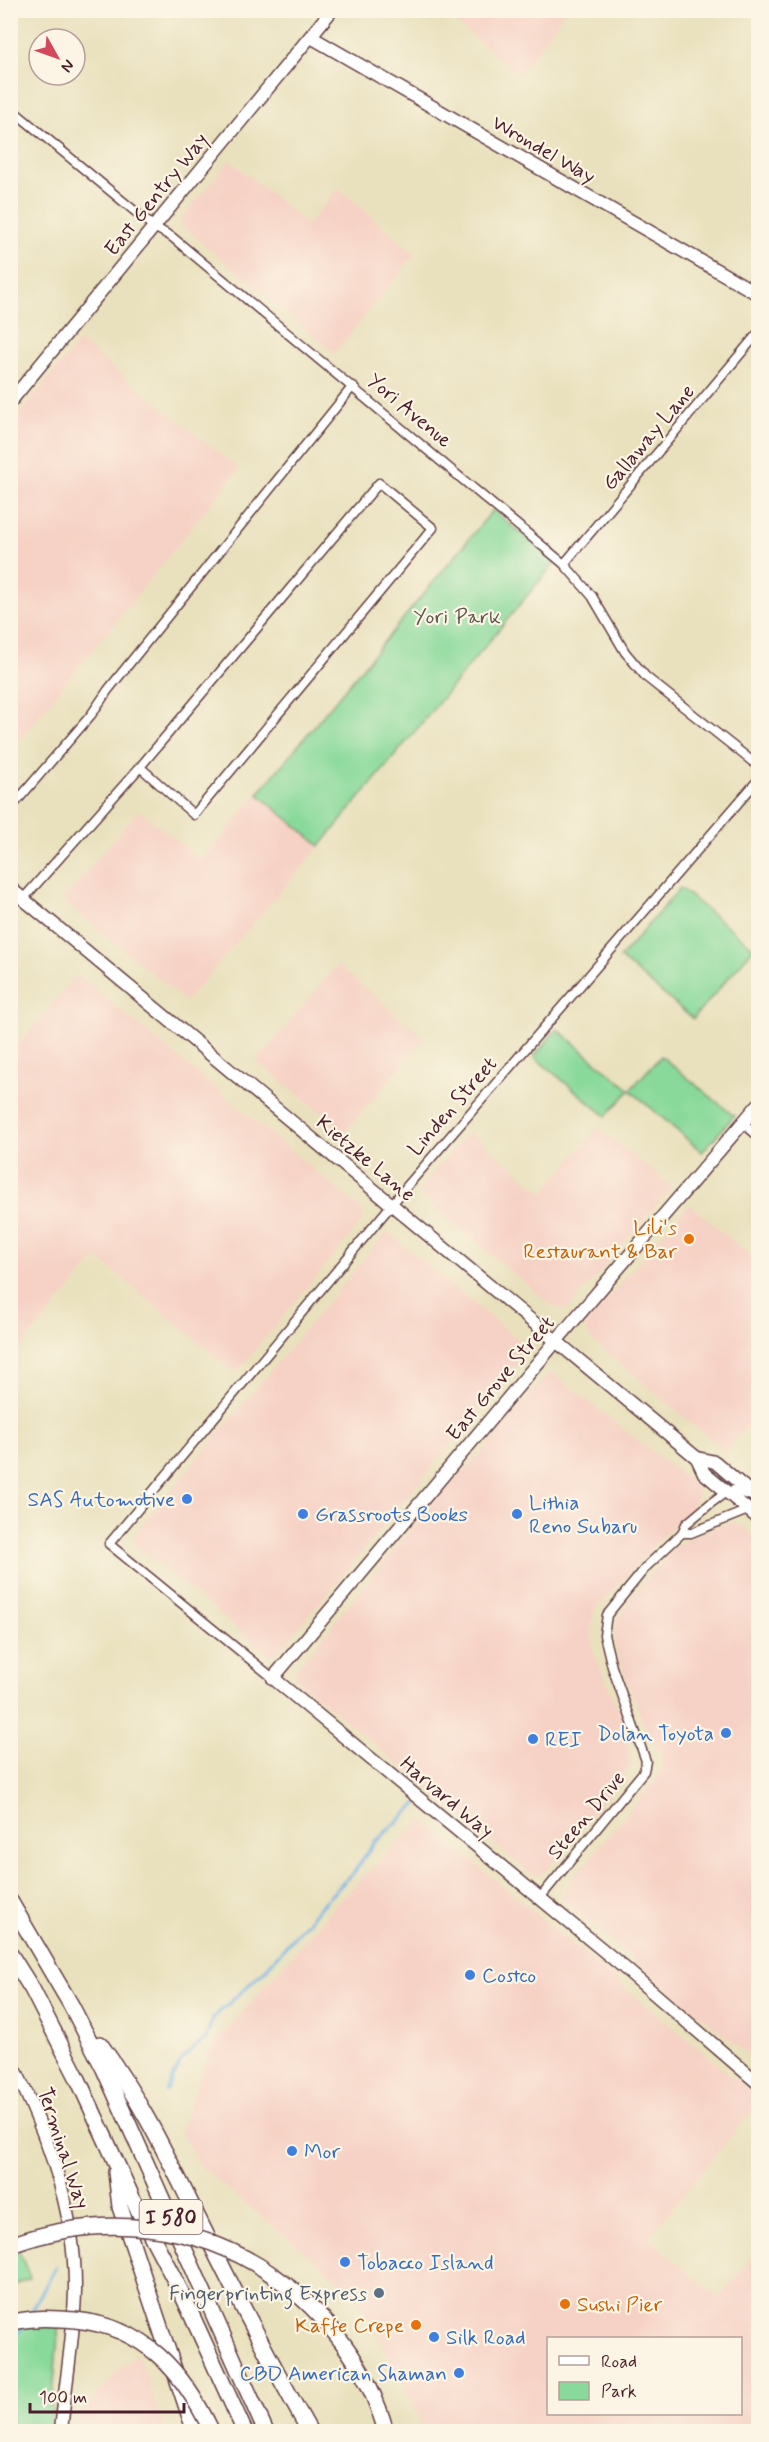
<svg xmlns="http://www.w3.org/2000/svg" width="769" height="2442" font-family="Mynerve,sans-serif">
  <rect width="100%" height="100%" fill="#fcf5e5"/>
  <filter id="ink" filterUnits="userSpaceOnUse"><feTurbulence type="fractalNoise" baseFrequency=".0167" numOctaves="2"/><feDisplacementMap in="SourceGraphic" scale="12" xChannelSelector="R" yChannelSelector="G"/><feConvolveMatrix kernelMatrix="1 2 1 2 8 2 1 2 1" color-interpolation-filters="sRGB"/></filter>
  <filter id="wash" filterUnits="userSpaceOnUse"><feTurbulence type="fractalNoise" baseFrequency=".008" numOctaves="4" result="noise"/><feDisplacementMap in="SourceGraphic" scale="24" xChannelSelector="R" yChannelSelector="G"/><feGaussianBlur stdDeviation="1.35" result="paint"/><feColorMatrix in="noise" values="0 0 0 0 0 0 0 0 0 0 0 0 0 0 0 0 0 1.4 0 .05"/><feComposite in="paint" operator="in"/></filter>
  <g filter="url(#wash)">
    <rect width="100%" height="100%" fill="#e9e1bd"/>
    <g fill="#f6d1c5" fill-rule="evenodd">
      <path d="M443 11H565L519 75Z"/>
      <path d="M230 160 308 225 338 188 415 254 334 353 181 225V219Z"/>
      <path d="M79 341 239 469 11 750V425Z"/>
      <path d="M257 794 320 846 186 1001 62 900 139 810 202 861Z"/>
      <path d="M337 965 425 1038 345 1132 257 1061Z"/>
      <path d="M77 974 360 1208 364 1214 362 1221 236 1373 97 1257 18 1351 11 1344V1053Z"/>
      <path d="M598 1127 672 1187 569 1308 564 1310 551 1305 419 1194V1189L469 1131 543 1193Z"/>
      <path d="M689 1204 758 1262V1413L726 1452 591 1339 585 1329 587 1323Z"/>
      <path d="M385 1234H390L524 1345 525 1355 277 1654 271 1656 135 1545 133 1538 136 1532Z"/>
      <path d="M553 1373 698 1488 699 1492 689 1513 666 1532 595 1610 591 1626 592 1647 625 1728 631 1765 544 1873 538 1875 530 1874 297 1680 295 1675 297 1668 434 1502 484 1450 548 1374Z"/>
      <path d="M728 1523H736L744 1527 758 1539V2063L570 1907 565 1902 563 1895 564 1889 656 1779 661 1769 662 1759 659 1750 646 1729 618 1656 615 1640 616 1624 633 1594 676 1547 688 1539Z"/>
      <path d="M422 1819 758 2098V2103L648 2238 719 2298 758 2250V2416L745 2431H425L401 2379 372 2324 356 2300 322 2266 201 2167 180 2131 209 2053 223 2034 342 1898ZM548 2338H740V2414H548Z"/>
      <path d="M138 2354 165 2431H74L75 2422 118 2370Z"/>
    </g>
    <g fill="#88d99a" stroke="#697c62" stroke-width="1.5">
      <path d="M493 510 555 562 320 846 258 794Z"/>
      <path d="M680 888 754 948 693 1019 620 958Z"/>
      <path d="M557 1029 630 1090 661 1056 734 1116 702 1152 630 1090 606 1116 534 1057Z"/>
      <path d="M18 2249 30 2278 11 2287V2252Z"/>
      <path d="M59 2323 50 2431 11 2432V2329Z"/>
    </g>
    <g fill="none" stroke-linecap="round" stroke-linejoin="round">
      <g stroke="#71b4e6" stroke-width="3">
        <path d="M166 2091 183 2058 206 2038 213 2018 265 1970 326 1900 354 1872 374 1843 418 1803"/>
        <path d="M31 2313 56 2267"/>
        <path d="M10 2344 23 2326"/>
      </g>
    </g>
  </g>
  <g filter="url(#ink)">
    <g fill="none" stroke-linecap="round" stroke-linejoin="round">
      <defs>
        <g id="street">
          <path d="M10 108 154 227 172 237 564 564 592 596 625 652 646 677 758 766"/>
          <path d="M564 564 758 333"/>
          <path d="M10 809 91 715 108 690 353 386"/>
          <path d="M23 899 140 767 379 483 433 528 194 815 140 767"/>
          <path d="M743 1123 758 1136"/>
          <path d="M682 1533H691L748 1510"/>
          <path d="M273 1678 109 1544 408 1185 758 780"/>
          <path d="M539 1899 644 1771 646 1761 612 1667 604 1635 607 1615 647 1566 682 1533 686 1524 711 1503 726 1492 734 1490 751 1496"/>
        </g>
        <g id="secondary">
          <path d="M311 37 758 294"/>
          <path d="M10 402 332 10"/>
          <path d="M10 888 697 1458 704 1473 758 1518"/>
          <path d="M758 1105 557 1340 273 1678 621 1965 758 2083"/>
          <path d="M697 1458 715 1462 758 1499"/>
          <path d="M10 2059C46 2131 76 2209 75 2291 74 2338 65 2384 61 2432"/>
        </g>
        <g id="highway">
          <path d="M10 1901 71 2005 104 2069 266 2432"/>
          <path d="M10 1954 32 1989 77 2077 136 2206 182 2294 245 2432"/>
          <path d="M100 2044C140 2099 166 2154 196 2214 232 2287 269 2360 310 2432"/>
          <path d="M116 2172 120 2207 195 2432"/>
          <path d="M274 2276C327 2313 369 2368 386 2432"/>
        </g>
      </defs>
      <use href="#street" stroke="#623c41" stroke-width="11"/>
      <use href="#secondary" stroke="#623c41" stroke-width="15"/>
      <use href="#highway" stroke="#623c41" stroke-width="18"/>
      <use href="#street" stroke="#fff" stroke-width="8"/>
      <use href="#secondary" stroke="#fff" stroke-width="12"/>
      <use href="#highway" stroke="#fff" stroke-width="15"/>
      <defs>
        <g id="highway-bridge">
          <path d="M14 2244C100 2213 198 2222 274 2276"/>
          <path d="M10 2323C32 2317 53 2318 75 2320 145 2327 183 2371 212 2432"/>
        </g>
      </defs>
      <use href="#highway-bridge" stroke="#623c41" stroke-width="18" stroke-linecap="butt"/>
      <use href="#highway-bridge" stroke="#fff" stroke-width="15"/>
    </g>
  </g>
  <g fill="#e8710a" stroke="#fcf5e5" stroke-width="2">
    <circle cx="689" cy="1239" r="6"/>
    <circle cx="565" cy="2304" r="6"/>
    <circle cx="416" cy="2325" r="6"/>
  </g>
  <g fill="#3f7fe0" stroke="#fcf5e5" stroke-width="2">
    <circle cx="187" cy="1499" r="6"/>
    <circle cx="303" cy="1514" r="6"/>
    <circle cx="517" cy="1514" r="6"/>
    <circle cx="726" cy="1733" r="6"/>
    <circle cx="533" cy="1739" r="6"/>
    <circle cx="470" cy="1975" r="6"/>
    <circle cx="292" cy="2151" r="6"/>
    <circle cx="345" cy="2262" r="6"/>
    <circle cx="434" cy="2337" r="6"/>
    <circle cx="459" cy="2373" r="6"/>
  </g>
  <circle fill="#5c6f8a" stroke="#fcf5e5" stroke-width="2" cx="379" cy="2293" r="6"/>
  <g text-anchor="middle" stroke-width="4.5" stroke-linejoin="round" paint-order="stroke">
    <rect fill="#fcf5e5" stroke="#7f5f63" stroke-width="1.5" x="139.5" y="2200" width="63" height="34" rx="4.5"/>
    <g font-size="20" font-weight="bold" fill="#4a1f2b">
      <text x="171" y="2224">I 580</text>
    </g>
    <g font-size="21" fill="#4a1f2b" stroke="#fcf5e5">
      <text transform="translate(544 149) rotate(30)" y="7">Wrondel Way</text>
      <text transform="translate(156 194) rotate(-51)" y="7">East Gentry Way</text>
      <text transform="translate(410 410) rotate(40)" y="7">Yori Avenue</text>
      <text transform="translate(648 437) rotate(-50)" y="7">Gallaway Lane</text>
      <text transform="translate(452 1106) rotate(-49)" y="7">Linden Street</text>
      <text transform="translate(366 1158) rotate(40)" y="7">Kietzke Lane</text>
      <text transform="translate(500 1378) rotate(-50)" y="7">East Grove Street</text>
      <text transform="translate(447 1797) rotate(40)" y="7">Harvard Way</text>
      <text transform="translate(586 1815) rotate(-50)" y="7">Steen Drive</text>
      <text transform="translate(64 2148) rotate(72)" y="7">Terminal Way</text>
    </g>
    <g font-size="21" fill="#5d574c" stroke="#fcf5e5">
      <text x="457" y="623">Yori Park</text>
    </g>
    <g font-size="21" fill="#c56008" stroke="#fcf5e5" text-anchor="end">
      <text x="677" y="1234">Lili's<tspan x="677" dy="24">Restaurant &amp; Bar</tspan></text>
      <text x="577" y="2311" text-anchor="start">Sushi Pier</text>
      <text x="404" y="2332">Kaffe Crepe</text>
    </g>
    <g font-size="21" fill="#366cbe" stroke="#fcf5e5" text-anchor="start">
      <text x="175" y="1506" text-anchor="end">SAS Automotive</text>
      <text x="529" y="1509">Lithia<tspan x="529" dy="24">Reno Subaru</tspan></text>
      <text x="315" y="1521">Grassroots Books</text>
      <text x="714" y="1740" text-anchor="end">Dolan Toyota</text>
      <text x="545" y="1746">REI</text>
      <text x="482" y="1982">Costco</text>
      <text x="304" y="2158">Mor</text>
      <text x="357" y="2269">Tobacco Island</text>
      <text x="446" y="2344">Silk Road</text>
      <text x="447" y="2380" text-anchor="end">CBD American Shaman</text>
    </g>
    <g font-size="21" fill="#4e5e75" stroke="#fcf5e5" text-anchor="end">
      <text x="367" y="2300">Fingerprinting Express</text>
    </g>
  </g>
  <rect width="769" height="2442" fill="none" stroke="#fcf5e5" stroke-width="36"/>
  <rect x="547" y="2337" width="195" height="78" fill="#fcf5e5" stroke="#b59f9b" stroke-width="1.5"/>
  <rect x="559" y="2356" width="30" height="9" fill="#ffffff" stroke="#b59f9b" stroke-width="1.5"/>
  <text x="601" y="2367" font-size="18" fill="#4a1f2b">Road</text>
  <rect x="559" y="2382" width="30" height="18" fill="#88d99a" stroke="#b59f9b" stroke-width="1.5"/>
  <text x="601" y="2397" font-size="18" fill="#4a1f2b">Park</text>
  <g transform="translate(57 57) rotate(130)"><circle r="28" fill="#fcf5e5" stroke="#b59f9b" stroke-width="1.5"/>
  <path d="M0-4.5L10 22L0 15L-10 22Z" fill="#d1495b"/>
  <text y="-9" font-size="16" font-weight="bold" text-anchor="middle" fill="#4a1f2b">N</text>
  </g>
  <path d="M30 2403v9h154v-9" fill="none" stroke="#4a1f2b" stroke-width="3"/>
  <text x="39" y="2403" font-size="18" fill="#4a1f2b" stroke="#fcf5e5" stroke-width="4.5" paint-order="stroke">100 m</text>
</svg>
